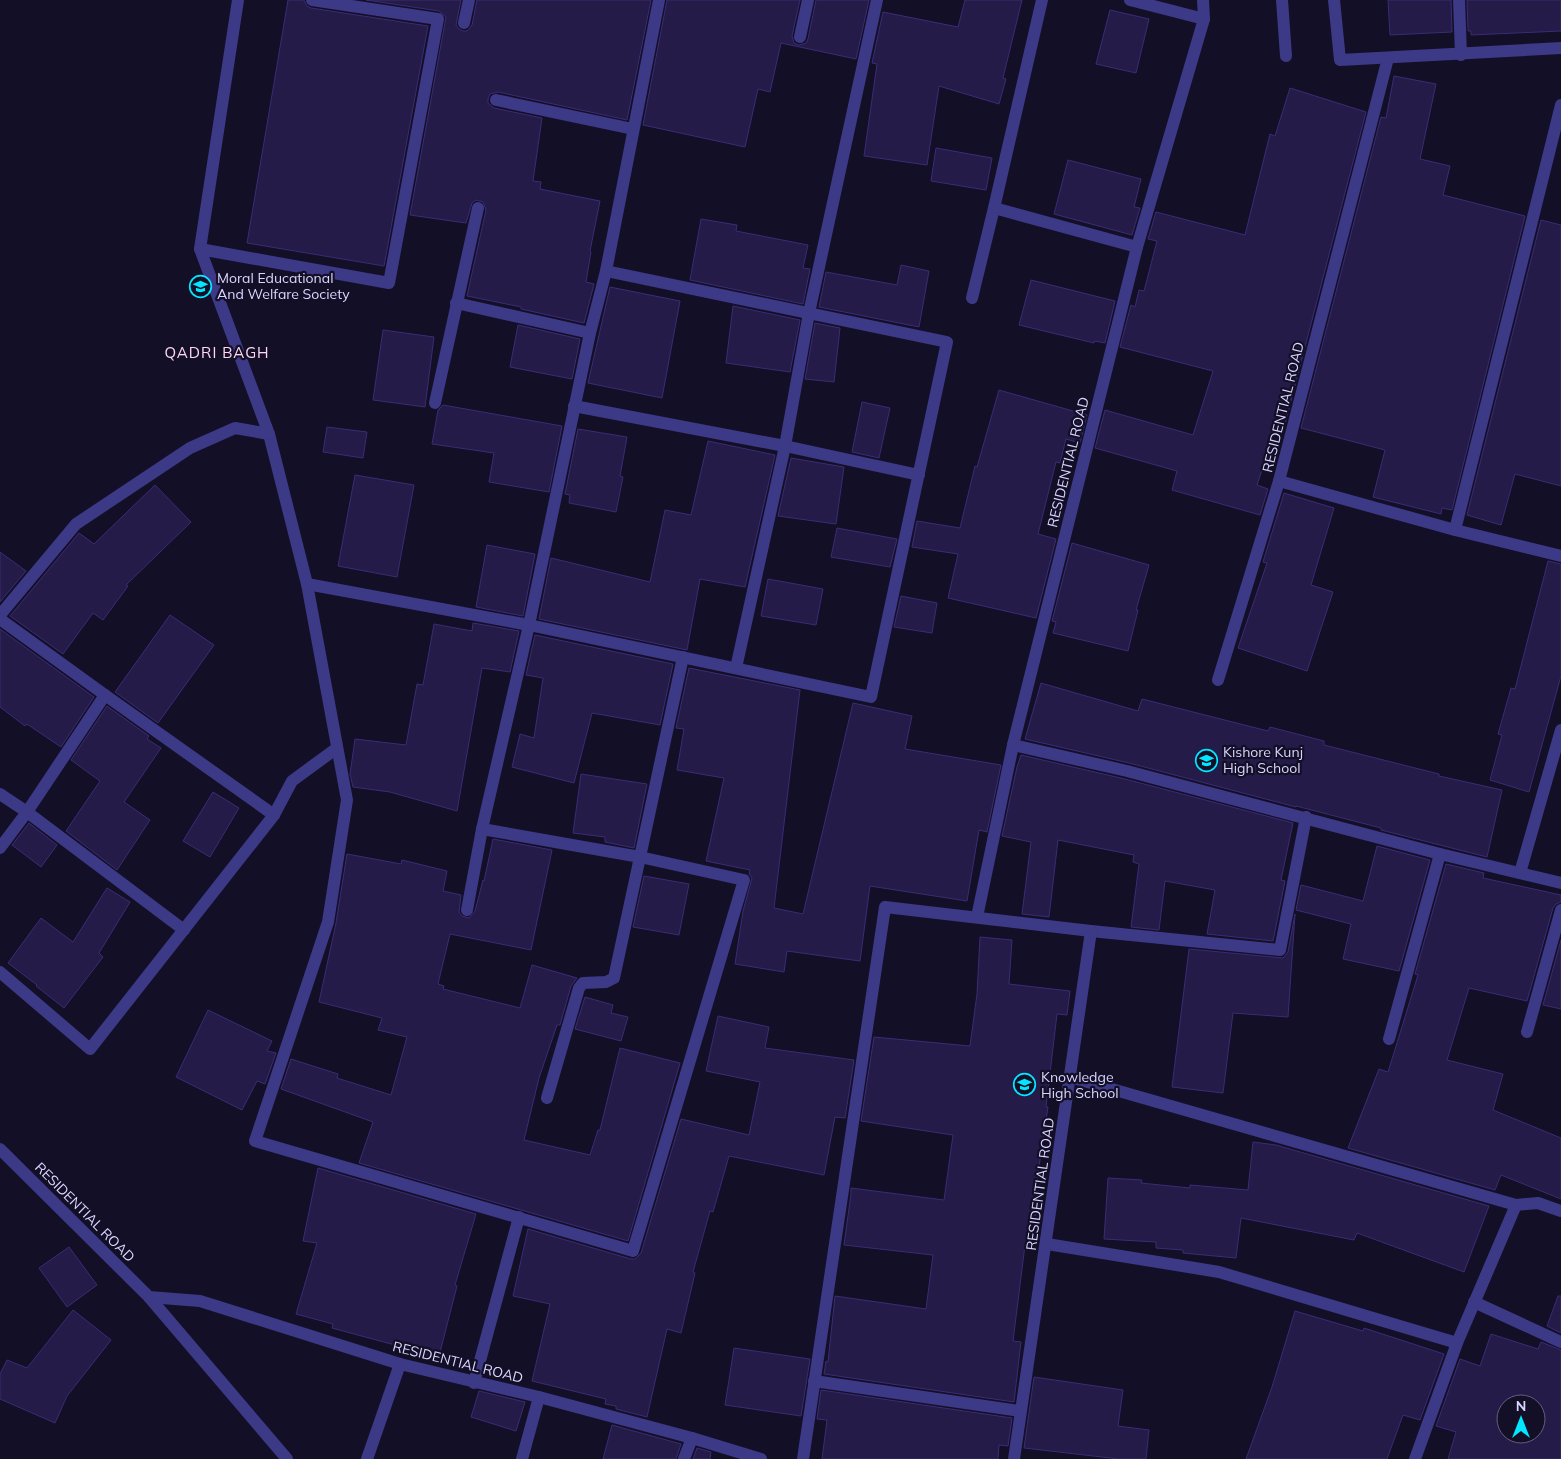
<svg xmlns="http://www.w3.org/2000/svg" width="1561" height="1459" font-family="Mulish,sans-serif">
  <rect width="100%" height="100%" fill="#130f27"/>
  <g fill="#241b49" stroke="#3b2c75" fill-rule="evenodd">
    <path d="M288 0H304L307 6 311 8 428 26 384 266 247 243Z"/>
    <path d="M366 0H461L456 25 459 29 463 31H467L472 25 477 0H651L627 120 498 92 490 94 488 99V103L494 108 542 118 533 181 541 182 540 189 600 201 590 251 591 252 586 282 594 284 584 323 521 309V307L467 296 486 210 483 202 476 200 472 203 466 223 410 215 446 17 439 11Z"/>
    <path d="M667 0H800L792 36 794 43 799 45 806 43 808 39 816 0H869L856 59 781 43 770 92 758 89 745 147 643 125Z"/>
    <path d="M965 0H1022L1003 78 1006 79 999 104 939 86 927 165 864 156 877 64 872 63 883 12 958 27Z"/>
    <path d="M1388 0H1451L1452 32 1390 35Z"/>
    <path d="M1467 0H1561V31L1471 35V31H1468Z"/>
    <path d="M1110 10 1149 19 1136 73 1096 64Z"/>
    <path d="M1394 76 1436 84 1420 159 1450 166 1443 195 1525 216 1452 510 1442 508 1441 514 1373 497 1385 450 1301 428 1381 117 1386 118Z"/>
    <path d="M1290 88 1366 112 1285 424 1278 422 1257 485 1268 489 1260 515 1172 490 1177 471 1095 448 1105 410 1193 435 1213 371 1120 347 1131 305 1135 307 1139 290 1144 291 1157 241 1148 239 1156 212 1245 235 1270 134 1275 136Z"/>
    <path d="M936 148 992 158 986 190 931 181Z"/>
    <path d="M1068 160 1141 179 1134 207 1140 208 1132 235 1054 214Z"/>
    <path d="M701 219 737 225 736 231 808 245 803 268 810 269 803 304 690 280Z"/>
    <path d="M1541 220 1561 225V486L1515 474 1501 525 1467 515Z"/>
    <path d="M901 265 929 271 919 327 819 307 826 272 897 285Z"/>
    <path d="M1031 280 1115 301 1105 343 1095 341 1094 343 1019 325Z"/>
    <path d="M610 287 680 301 662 398 588 383Z"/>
    <path d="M733 306 800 320 790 372 726 363Z"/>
    <path d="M815 323 840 328 834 382 805 379Z"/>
    <path d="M518 325 580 339 572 379 510 367Z"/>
    <path d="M383 330 434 337 425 407 373 400Z"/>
    <path d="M999 390 1087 415 1080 443 1066 439 1060 463 1056 462 1038 534 1056 539 1036 618 948 598 958 554 912 547 917 521 960 528 975 466 977 467Z"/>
    <path d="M862 402 890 408 879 458 852 452Z"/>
    <path d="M443 405 562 426 549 492 489 482 494 453 432 444 438 410Z"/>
    <path d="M327 427 367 432 363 458 323 452Z"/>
    <path d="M578 429 627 437 620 476 623 477 616 512 569 503 570 495 565 494Z"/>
    <path d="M708 441 775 455 745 587 700 579 687 650 539 619 551 558 650 582 665 510 691 515Z"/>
    <path d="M791 458 844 467 836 524 778 516Z"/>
    <path d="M355 475 414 485 397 577 338 566Z"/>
    <path d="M155 485 191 522 126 585 128 586 103 620 93 613 63 654 10 616 79 533 94 544Z"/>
    <path d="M1284 493 1334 508 1311 585 1333 592 1307 671 1238 648 1267 563 1263 562Z"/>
    <path d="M837 528 897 539 890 567 831 557Z"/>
    <path d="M1072 543 1149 565 1136 610H1138L1128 651 1053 633 1056 622 1052 621Z"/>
    <path d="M487 545 535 554 523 616 476 607Z"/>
    <path d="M0 552 26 571 0 602Z"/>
    <path d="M1548 561 1561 564V676L1529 792 1490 780 1502 735 1498 734 1511 688 1515 689Z"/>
    <path d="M768 579 823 589 816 625 761 616Z"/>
    <path d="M901 596 937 603 932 633 894 627Z"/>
    <path d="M170 615 214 645 158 723 115 692Z"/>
    <path d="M473 623 519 631 510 672 482 668 457 811 390 792 353 787 350 774 355 739 406 745 417 684 423 685 434 624 472 631Z"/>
    <path d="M0 629 94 697 61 747 27 724 25 726 0 707Z"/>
    <path d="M535 635 673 664 660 725 592 713 574 783 512 767 520 734 534 738 543 678 526 675Z"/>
    <path d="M689 668 800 690 774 908 803 914 853 703 912 716 905 749 1001 765 987 832 979 830 967 901 870 886 860 961 787 951 784 972 735 964 743 911 752 878 749 874 750 870 706 861 724 778 677 770 684 729 676 728Z"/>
    <path d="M1041 683 1138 711 1142 699 1268 731 1270 727 1324 741V745L1439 774V776L1502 790 1487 857 1381 830V828L1296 806V807L1129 763 1025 739Z"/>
    <path d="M107 706 149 736 147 739 161 748 124 802 150 820 117 870 66 831 100 781 71 760Z"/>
    <path d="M1021 755 1125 779 1293 823 1281 880 1285 881 1273 941 1207 934 1215 890 1165 881 1159 930 1131 927 1139 864 1133 862 1134 855 1058 840 1049 917 1022 914 1031 842 1002 836 1017 767Z"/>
    <path d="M581 774 647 784 634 848 605 842V837L573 833Z"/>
    <path d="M213 792 239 808 210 857 183 841Z"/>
    <path d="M29 823 57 845 41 867 12 845Z"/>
    <path d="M493 839 552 850 531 950 450 934 438 984 444 986 443 989 520 1008 532 965 577 978 571 986 560 1025H557L539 1078 524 1140 590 1155 598 1130H600L620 1048 680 1063 628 1241 359 1163 373 1122 281 1089 291 1059 338 1074 337 1078 391 1095 407 1037 378 1030 382 1018 319 1002 336 923 347 854 401 864 402 860 447 871 443 891 461 895 459 912 462 916 469 918 475 911 483 880 484 881Z"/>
    <path d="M1377 846 1430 860 1399 971 1343 959 1351 924 1296 910 1301 885 1363 901Z"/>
    <path d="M1446 864 1484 873 1483 878 1561 895V902L1556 904 1553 908 1527 1001 1469 988 1447 1060 1503 1074 1493 1110 1561 1138V1199L1501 1175 1495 1190 1348 1148 1379 1069 1388 1072 1418 975 1415 974Z"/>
    <path d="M644 876 689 884 679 935 633 927Z"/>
    <path d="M107 888 130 902 99 953 103 957 64 1008 36 986 37 985 8 963 41 918 73 942Z"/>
    <path d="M1295 914 1288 1017 1233 1013 1223 1093 1172 1087 1189 949 1283 958 1288 952Z"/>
    <path d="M980 937 1012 940 1009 984 1070 991 1067 1015 1057 1014 1046 1107H1048L1037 1180H1040L1031 1246 1025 1245 1013 1341 1021 1342 1014 1402 824 1374 826 1361 828 1362 835 1296 926 1309 933 1255 844 1245 851 1194V1188L944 1200 953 1135 861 1121 874 1037 970 1046 977 994Z"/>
    <path d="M1561 940V1009L1543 1005Z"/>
    <path d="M585 997 613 1005 611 1013 628 1017 621 1041 575 1029Z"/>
    <path d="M208 1010 272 1041 267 1051 276 1053 265 1084 257 1081 242 1110 176 1077Z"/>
    <path d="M718 1016 769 1027 765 1048 854 1060 845 1118 835 1117 824 1175 729 1156 713 1212 710 1211 693 1272 695 1273 681 1333 667 1329 647 1417 616 1409V1406L605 1404 606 1399 532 1381 550 1304 513 1296 528 1229 631 1259H635L641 1253 681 1119 749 1135 760 1082 706 1071Z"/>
    <path d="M1253 1142 1276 1145 1489 1206 1464 1272 1357 1233 1354 1240 1241 1218 1236 1258 1183 1253V1250L1156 1248V1242L1104 1239 1108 1178 1142 1180 1141 1183 1190 1188V1185L1248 1190Z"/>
    <path d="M318 1168 476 1214 455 1285 457 1286 438 1360 405 1351 406 1348 332 1328 333 1324 296 1314 317 1243 303 1241Z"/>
    <path d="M69 1247 97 1285 67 1307 39 1268Z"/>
    <path d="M1558 1296H1561V1333L1547 1326Z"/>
    <path d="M73 1310 111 1340 67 1396 55 1423 0 1399V1374L7 1360 27 1368Z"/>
    <path d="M1295 1311 1363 1331 1364 1328 1444 1354 1420 1420 1403 1415 1387 1459H1246L1272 1387Z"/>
    <path d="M1491 1334 1538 1349 1541 1342 1561 1350V1459H1448L1456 1432 1436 1426 1460 1359 1480 1366ZM1506 1404H1536V1434H1506Z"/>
    <path d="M734 1348 810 1359 801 1416 725 1405Z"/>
    <path d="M1034 1377 1123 1390 1118 1426 1149 1430 1146 1459H1119L1024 1448Z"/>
    <path d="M821 1390 1012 1418 1008 1446 999 1445 998 1459H822L827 1420 817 1419Z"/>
    <path d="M479 1391 525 1402 516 1431 471 1417Z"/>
    <path d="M612 1425 681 1444 676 1459H603Z"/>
    <path d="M697 1448 711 1452 710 1459H693Z"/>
  </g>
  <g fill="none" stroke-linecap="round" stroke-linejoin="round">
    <g stroke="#3c3987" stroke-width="12">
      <path d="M238 0 200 249 269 434 307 584 347 800 328 922 255 1141 633 1251 744 880 640 857 482 829"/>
      <path d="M1130 0 1204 19"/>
      <path d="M1282 0 1286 56"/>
      <path d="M1334 0 1340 60 1561 48"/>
      <path d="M1459 0 1461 55"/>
      <path d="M464 23 469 0"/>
      <path d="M800 37 808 0"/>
      <path d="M1388 58 1279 481 1455 530 1561 556"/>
      <path d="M496 100 633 129"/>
      <path d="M994 208 1137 247"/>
      <path d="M200 249 389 283 438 19 312 0"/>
      <path d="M972 298 994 208 1042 0"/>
      <path d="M456 303 590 333"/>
      <path d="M435 403 478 208"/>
      <path d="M574 406 785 446 919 475"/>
      <path d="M1455 530 1561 105"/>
      <path d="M307 584 529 625 871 697 947 342 606 271"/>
      <path d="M0 615 76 524 190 448 235 428 269 434"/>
      <path d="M0 619 105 695 274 815"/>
      <path d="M736 668 785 446 809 313 877 0"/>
      <path d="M1218 680 1279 481"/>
      <path d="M1013 745 1127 771 1440 854 1561 883"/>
      <path d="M0 794 27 812 184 930"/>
      <path d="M0 848 27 812 105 695"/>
      <path d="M1520 873 1561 730"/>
      <path d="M467 910 482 829 529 625 590 333 606 271 659 0"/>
      <path d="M977 917 1013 745 1137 247 1204 19 1203 0"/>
      <path d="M0 972 90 1049 274 815 292 781 337 748"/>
      <path d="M1527 1032 1561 910"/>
      <path d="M1389 1039 1440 854"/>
      <path d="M1070 1077 1516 1205 1538 1203 1561 1211"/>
      <path d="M547 1098 579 988 583 983 606 982 614 978 683 657"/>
      <path d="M0 1149 149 1297 287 1459"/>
      <path d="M1047 1244 1219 1272 1457 1343"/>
      <path d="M149 1297 200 1301 400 1364 539 1397 692 1438 761 1459"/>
      <path d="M1474 1302 1561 1342"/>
      <path d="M814 1381 1020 1411"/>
      <path d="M474 1383 519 1217"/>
      <path d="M367 1459 400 1364"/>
      <path d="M522 1459 539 1397"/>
      <path d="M684 1459 692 1438"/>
      <path d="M803 1459 885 907 1091 931 1280 950 1306 817"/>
      <path d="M1014 1459 1091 931"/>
      <path d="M1415 1459 1457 1343 1516 1205"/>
    </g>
  </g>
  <defs>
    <symbol id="university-ring" viewBox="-11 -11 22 22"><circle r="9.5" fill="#130f27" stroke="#02e6ff" stroke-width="1.5"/><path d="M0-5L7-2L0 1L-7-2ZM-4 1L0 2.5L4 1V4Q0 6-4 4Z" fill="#02e6ff"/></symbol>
  </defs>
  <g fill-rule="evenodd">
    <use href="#university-ring" x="188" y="274" width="25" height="25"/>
    <use href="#university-ring" x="1194" y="748" width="25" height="25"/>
    <use href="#university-ring" x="1012" y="1072" width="25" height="25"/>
  </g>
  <g text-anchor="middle" stroke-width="4.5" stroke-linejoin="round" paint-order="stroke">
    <g font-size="14" fill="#dad6ff" stroke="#130f27" text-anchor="start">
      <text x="217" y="283">Moral Educational<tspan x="217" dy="16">And Welfare Society</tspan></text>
      <text x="1223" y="757">Kishore Kunj<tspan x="1223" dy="16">High School</tspan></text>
      <text x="1041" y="1082">Knowledge<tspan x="1041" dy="16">High School</tspan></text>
    </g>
    <g font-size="14" fill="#dad6ff" stroke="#130f27">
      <text transform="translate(1283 407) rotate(-76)" y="5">RESIDENTIAL ROAD</text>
      <text transform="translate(1068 462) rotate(-76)" y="5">RESIDENTIAL ROAD</text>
      <text transform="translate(1040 1184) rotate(-82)" y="5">RESIDENTIAL ROAD</text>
      <text transform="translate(85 1212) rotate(45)" y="5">RESIDENTIAL ROAD</text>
      <text transform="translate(458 1362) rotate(14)" y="5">RESIDENTIAL ROAD</text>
    </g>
    <g font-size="15" letter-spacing="1" fill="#ffd8f1" stroke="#130f27">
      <text x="217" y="358">QADRI BAGH</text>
    </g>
  </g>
  <g transform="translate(1521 1419)"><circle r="24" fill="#130f27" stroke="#635f7d"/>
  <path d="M0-4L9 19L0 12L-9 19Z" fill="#02e6ff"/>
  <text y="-8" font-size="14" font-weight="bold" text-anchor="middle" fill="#dad6ff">N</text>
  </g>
</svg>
